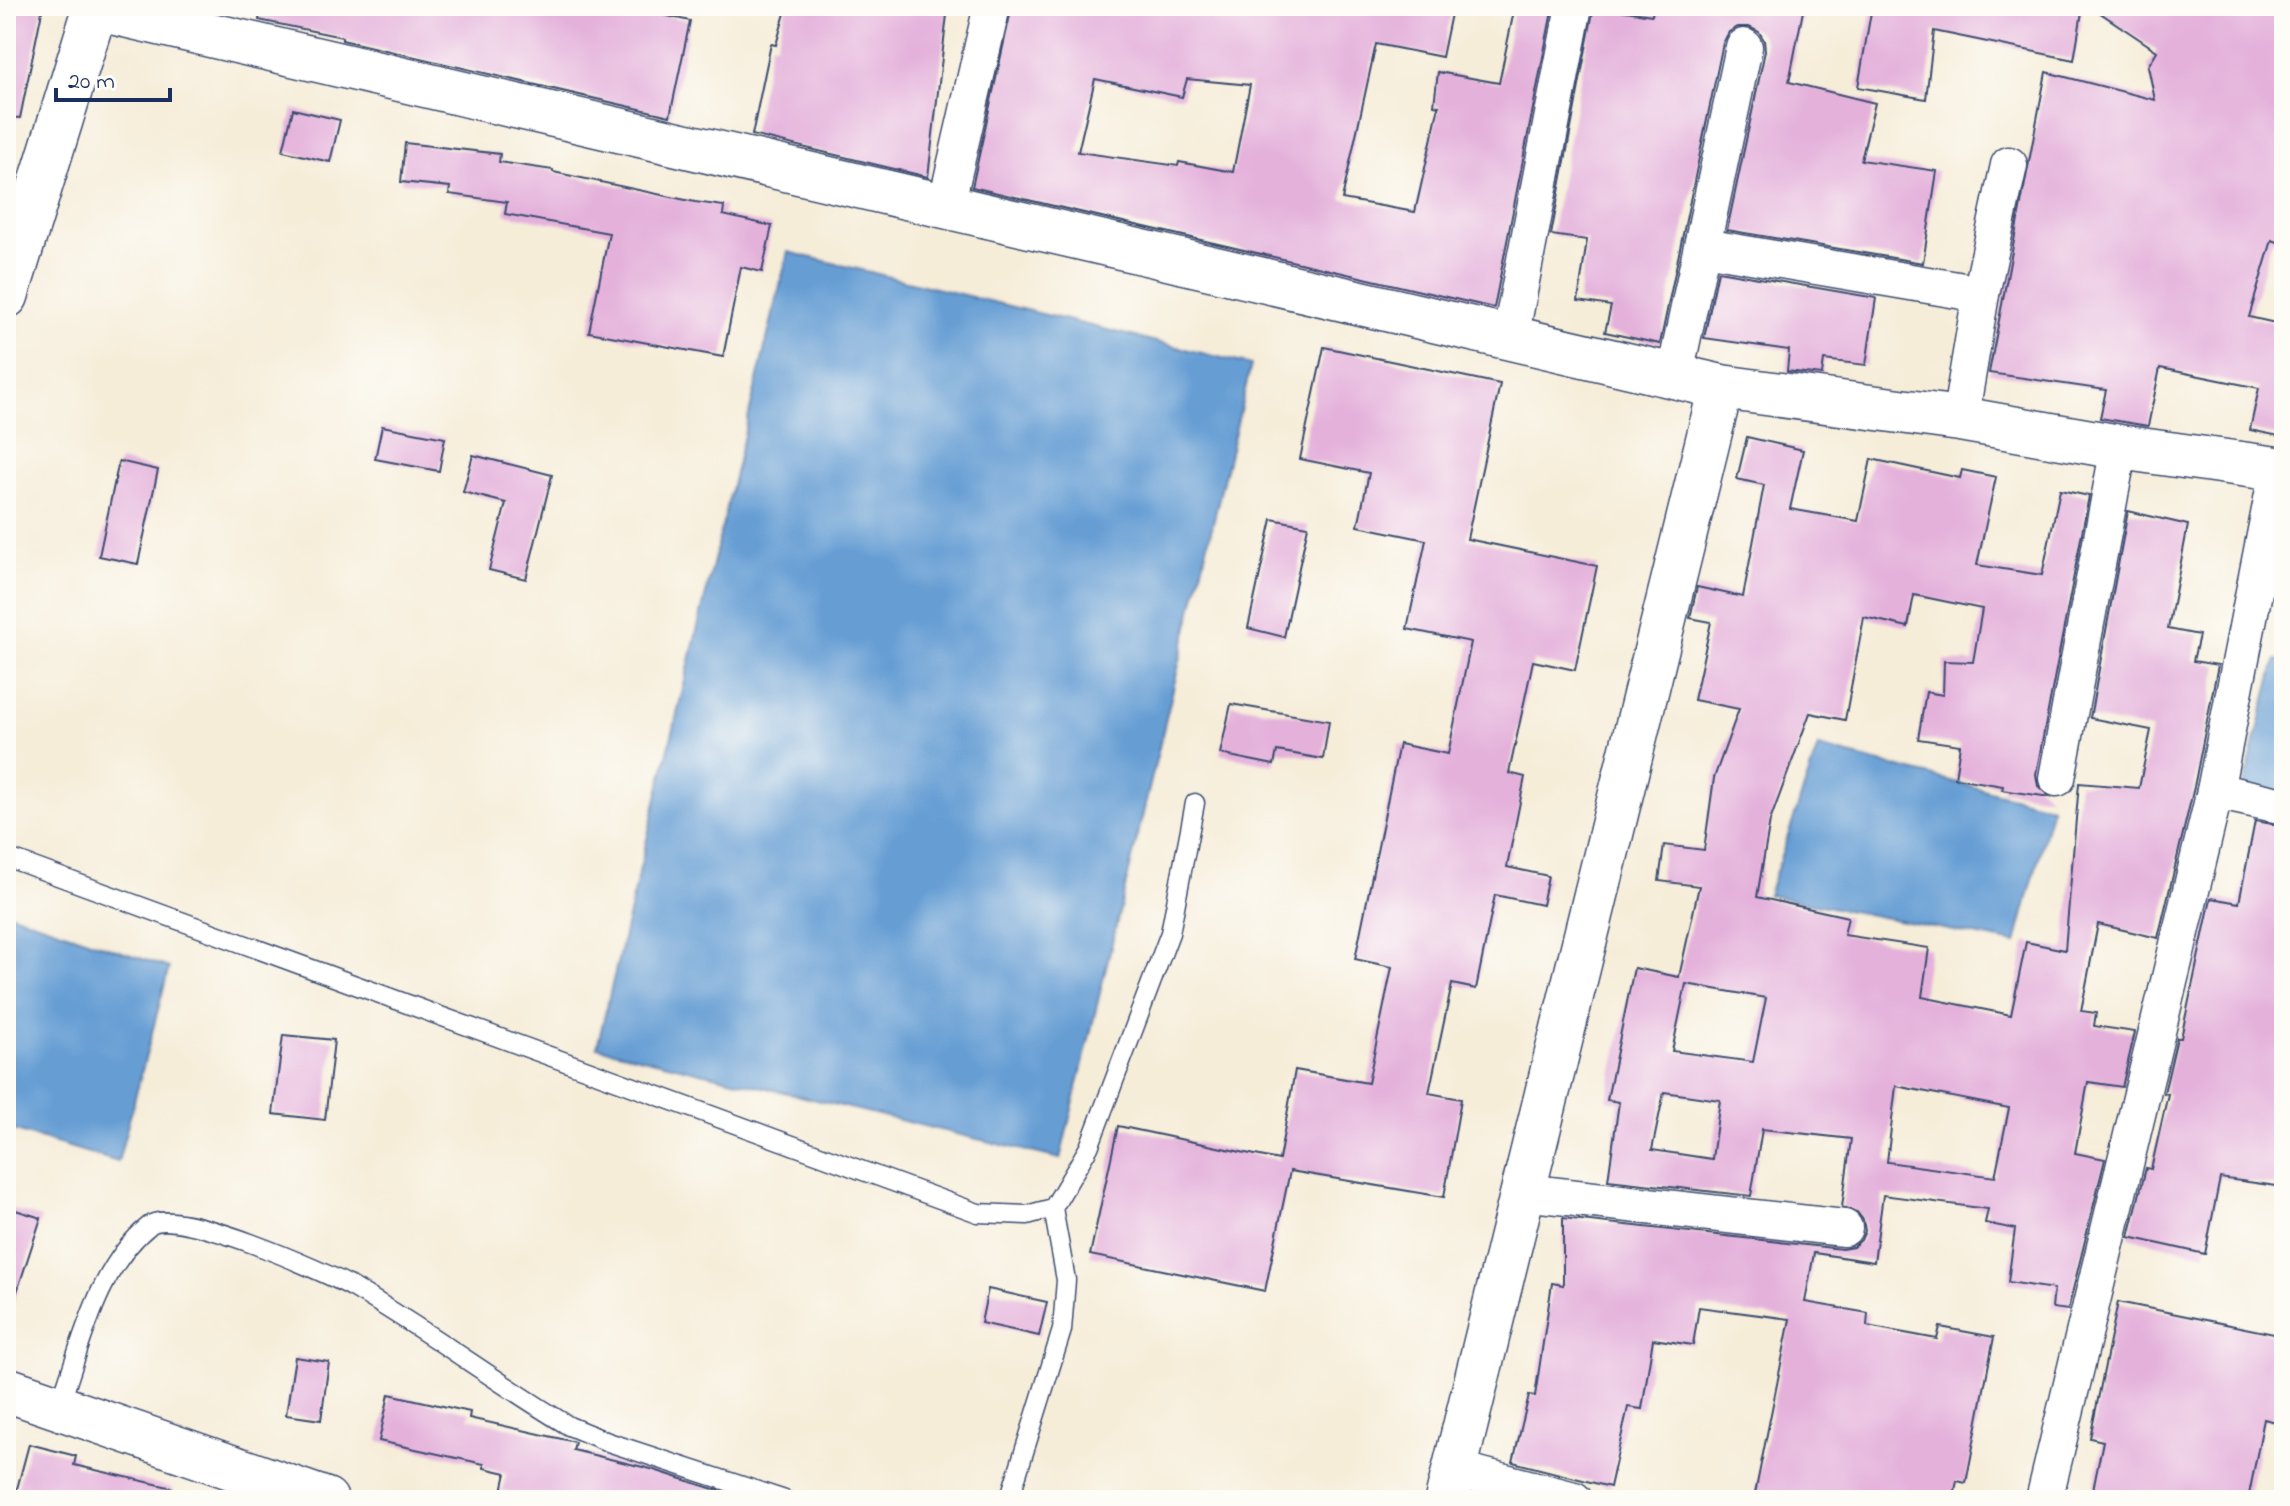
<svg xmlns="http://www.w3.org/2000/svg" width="2290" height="1506" font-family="'Indie Flower',sans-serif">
  <rect width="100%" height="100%" fill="#fdfcf7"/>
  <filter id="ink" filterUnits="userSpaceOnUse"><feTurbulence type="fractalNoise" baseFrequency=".0125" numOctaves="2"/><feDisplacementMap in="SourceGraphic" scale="16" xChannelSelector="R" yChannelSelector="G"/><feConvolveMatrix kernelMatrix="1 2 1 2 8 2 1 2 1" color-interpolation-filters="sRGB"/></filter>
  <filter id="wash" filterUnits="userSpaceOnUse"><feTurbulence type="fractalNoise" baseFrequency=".006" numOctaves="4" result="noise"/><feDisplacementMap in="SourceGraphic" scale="32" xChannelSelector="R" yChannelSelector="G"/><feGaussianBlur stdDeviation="1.8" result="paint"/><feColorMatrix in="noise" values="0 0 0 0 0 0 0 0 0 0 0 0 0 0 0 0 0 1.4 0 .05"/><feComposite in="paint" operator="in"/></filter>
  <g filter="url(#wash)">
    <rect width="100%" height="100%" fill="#f6edd9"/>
    <g fill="#669ed4" stroke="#406699" stroke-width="2">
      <path d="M788 252 1251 365 1060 1159 597 1047Z"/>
      <path d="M2276 660 2284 661V798L2243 789Z"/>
      <path d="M1818 747 2052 807 2016 943 1768 895Z"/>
      <path d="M6 912 169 968 118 1162 6 1128Z"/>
    </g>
    <g id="blocks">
      <g fill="#e4b1db" fill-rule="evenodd">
        <path d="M6 6H43L20 118 6 117Z"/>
        <path d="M261 6H623L690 21 670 116 342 40V37L259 20Z"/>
        <path d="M787 6H948L928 177 752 135 771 44 776 45Z"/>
        <path d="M1012 6H1436L1452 9 1442 57 1376 44 1342 199 1415 212 1439 106 1434 105 1438 72 1499 83 1515 6H1553L1494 308 972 187ZM1095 79 1182 97 1187 79 1250 85 1233 172 1179 162 1178 166 1078 152Z"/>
        <path d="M1594 6 1652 15 1654 6H1804L1789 82 1875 103 1861 160 1937 171 1923 263 1727 230 1765 51 1764 40 1759 32 1749 27H1738L1729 32 1723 43 1660 344 1605 332 1611 306 1578 301 1587 240 1551 235Z"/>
        <path d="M1872 6H2083L2074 60 1934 31 1926 99 1858 87Z"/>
        <path d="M2090 6H2284V244L2272 240 2249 317 2280 324 2277 335H2284V437L2250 430 2259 388 2160 368 2148 426 2100 418 2106 390 1989 373 2046 72 2155 100 2148 66 2157 51Z"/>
        <path d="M293 109 340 120 330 162 283 151Z"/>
        <path d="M405 143 500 154 499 162 553 170V172L695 202 724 206 723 215 772 226 762 272 741 267 723 357 589 332 609 233 505 214 507 202 449 194 450 187 401 182Z"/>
        <path d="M1718 271 1876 298 1866 365 1824 360 1822 375 1787 371 1789 350 1704 338Z"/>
        <path d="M1324 347 1500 384 1467 539 1597 566 1575 670 1533 661 1509 773 1525 777 1507 867 1548 876 1542 905 1495 895 1476 989 1452 984 1429 1093 1461 1099 1444 1197 1290 1171 1265 1291 1090 1255 1118 1126 1279 1160 1295 1070 1368 1083 1392 967 1355 959 1399 744 1448 754 1471 642 1407 629 1426 540 1358 526 1369 473 1300 459Z"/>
        <path d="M382 426 445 438 439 471 375 459Z"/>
        <path d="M1747 437 1803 450 1790 509 1858 521 1871 459 1960 478 1962 470 1996 477 1977 565 2042 575 2060 490 2089 496 2036 774 2038 786 2050 797 2002 790 2003 786 1955 778 1960 745 1918 739 1926 692 1943 695 1944 661 1973 662 1982 609 1914 595 1908 627 1864 617 1845 720 1810 713 1770 821 1757 897 1848 917 1844 935 1929 948 1922 997 2011 1015 2026 942 2065 950 2079 783 2139 788 2151 730 2090 718 2128 511 2188 525 2168 629 2199 635 2193 661 2218 665 2194 787 2158 938 2098 924 2081 1011 2096 1013 2094 1026 2135 1032 2122 1087 2088 1082 2075 1153 2105 1159 2068 1310 2052 1308 2054 1289 2008 1282 2015 1229 1985 1223 1988 1209 1883 1195 1874 1262 1814 1253 1805 1302 1868 1313 1867 1326 1937 1339 1940 1327 1994 1337 1966 1483 1957 1481 1953 1500H1789L1755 1494 1790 1319 1699 1307 1693 1345 1653 1339 1642 1409 1628 1407 1610 1487 1513 1462 1529 1395 1535 1396 1552 1283 1563 1285V1218L1842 1249 1853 1247 1861 1240 1865 1231 1863 1220 1857 1212 1842 1207 1851 1139 1762 1129 1751 1196 1608 1180 1619 1102 1607 1100 1634 968 1679 977 1699 886 1659 881 1664 845 1704 850 1714 778 1739 709 1694 700 1711 622 1690 618 1697 587 1743 597 1764 485 1737 479ZM1686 984 1766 998 1753 1062 1672 1051ZM1896 1086 2009 1108 1995 1177 1887 1162ZM1664 1092 1720 1100 1712 1159 1652 1150Z"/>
        <path d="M473 455 552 475 526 579 489 570 506 503 463 492Z"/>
        <path d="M119 461 158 470 138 564 99 556Z"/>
        <path d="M1272 519 1308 526 1284 637 1248 628Z"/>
        <path d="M1231 704 1329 721 1323 759 1277 751 1274 765 1220 754Z"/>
        <path d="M2255 821 2284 826V1187L2220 1178 2205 1254 2129 1237 2146 1168 2151 1169 2168 1094 2164 1093 2177 1038H2181L2211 898 2239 903Z"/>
        <path d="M283 1035 334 1040 325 1120 273 1114Z"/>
        <path d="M6 1207 41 1218 12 1307 6 1306Z"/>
        <path d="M988 1289 1047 1302 1039 1336 981 1323Z"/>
        <path d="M2118 1302 2284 1336V1424L2264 1419 2248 1500H2091L2103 1441 2090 1438Z"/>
        <path d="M295 1357 329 1362 321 1420 286 1415Z"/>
        <path d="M389 1394 470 1412 469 1418 575 1442 573 1450 651 1469 732 1495V1500H540L502 1491 506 1473 484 1468V1464L379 1441Z"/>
        <path d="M29 1444 76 1456 74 1465 173 1488 171 1500H14Z"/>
      </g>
    </g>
  </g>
  <g filter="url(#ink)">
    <use href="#blocks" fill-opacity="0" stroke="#3c4c70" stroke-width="2"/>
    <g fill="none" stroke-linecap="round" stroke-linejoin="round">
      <defs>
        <g id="service">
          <path d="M6 857 978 1213 1027 1215 1053 1208 1089 1147 1170 933 1195 803"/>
          <path d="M59 1407C81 1346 97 1267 150 1225 175 1205 325 1272 354 1288 428 1331 496 1382 569 1426L608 1442 785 1500"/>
          <path d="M1009 1500 1062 1330 1066 1280 1053 1208"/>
        </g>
        <g id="minor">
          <path d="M946 206 992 6"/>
          <path d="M1704 247 1981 294"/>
          <path d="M1510 338 1574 6"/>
          <path d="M1675 374 1744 47"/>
          <path d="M1960 419 1981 294 2009 165"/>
          <path d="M2057 778 2119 447"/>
          <path d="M2215 791 2284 806"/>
          <path d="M1523 1192 1844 1228"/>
          <path d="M1455 1469 1574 1500"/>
          <path d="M2044 1500 2215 791 2278 469"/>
        </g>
        <g id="tertiary">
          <path d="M95 8 1721 387 1960 419 2119 447 2284 470"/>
          <path d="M6 296 96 6"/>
          <path d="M6 1389 326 1500"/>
          <path d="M1447 1500 1721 387"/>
        </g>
      </defs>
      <use href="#service" stroke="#3c4c70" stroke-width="21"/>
      <use href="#minor" stroke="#3c4c70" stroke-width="39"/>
      <use href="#tertiary" stroke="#3c4c70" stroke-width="47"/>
      <use href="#service" stroke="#fff" stroke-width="18"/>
      <use href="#minor" stroke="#fff" stroke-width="36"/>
      <use href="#tertiary" stroke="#fff" stroke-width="44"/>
    </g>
  </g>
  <rect width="2290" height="1506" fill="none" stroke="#fdfcf7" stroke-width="32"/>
  <path d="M56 88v12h114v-12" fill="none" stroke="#1b2f5e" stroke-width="4"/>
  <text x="68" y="88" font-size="24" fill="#1b2f5e" stroke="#fdfcf7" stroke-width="6" paint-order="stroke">20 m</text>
</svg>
